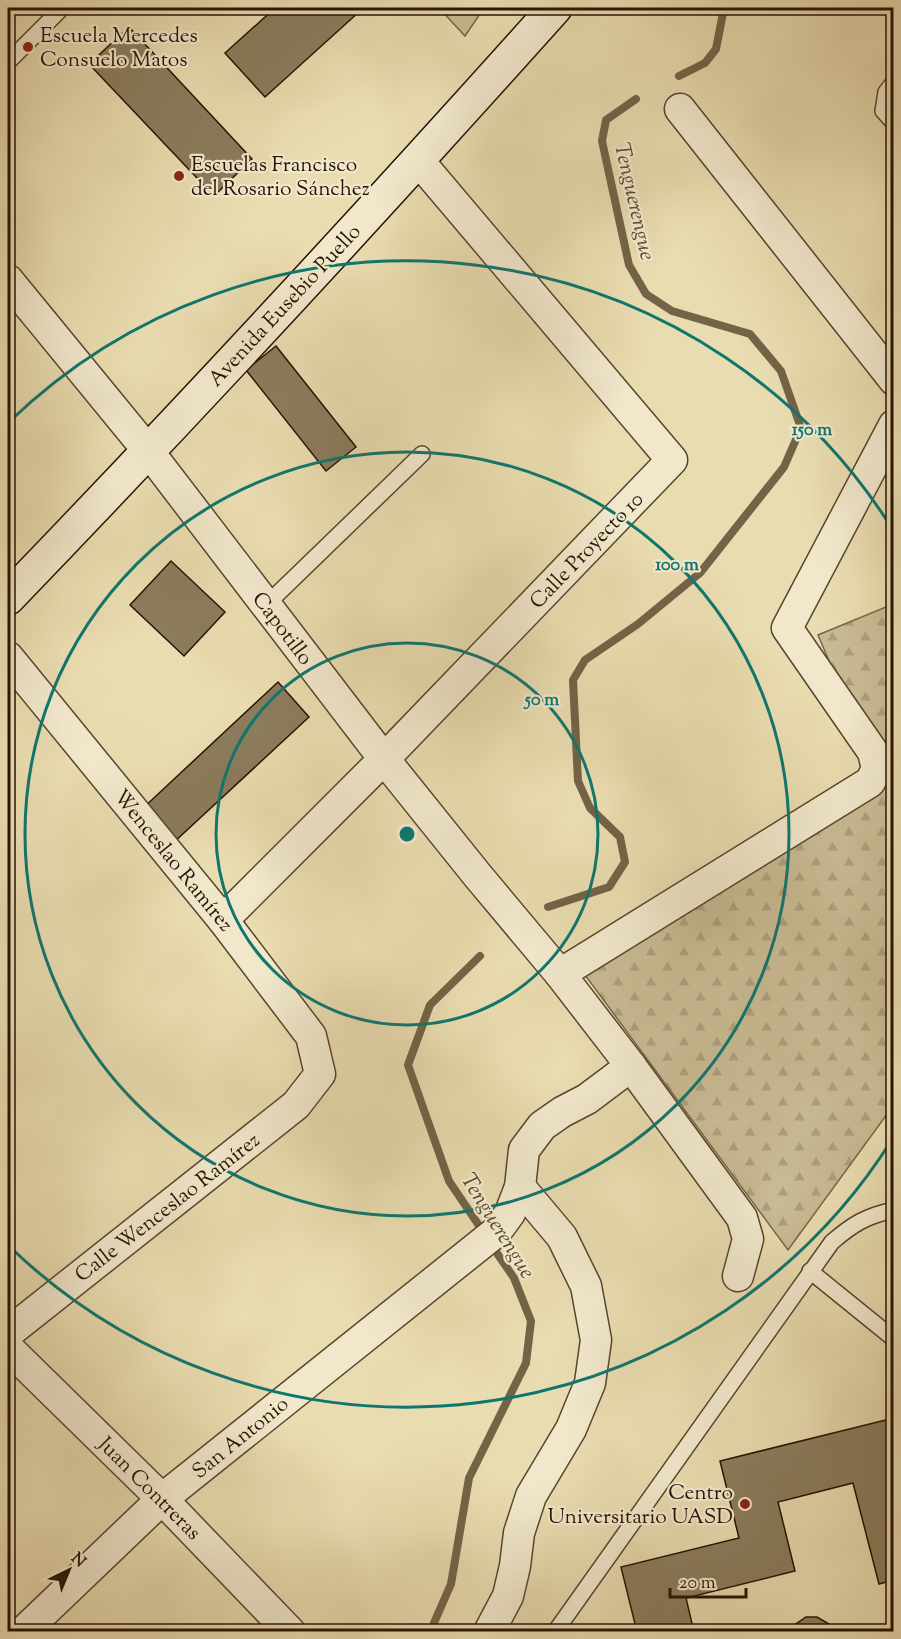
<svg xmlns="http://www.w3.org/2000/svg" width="901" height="1639" font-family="'Sorts Mill Goudy',serif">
  <defs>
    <pattern id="forest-firs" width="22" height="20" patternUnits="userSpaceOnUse" patternTransform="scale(1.5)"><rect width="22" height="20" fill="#c8ba93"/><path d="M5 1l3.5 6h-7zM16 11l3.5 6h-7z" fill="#ac9f7d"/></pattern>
  </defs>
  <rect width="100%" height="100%" fill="#e9dcb0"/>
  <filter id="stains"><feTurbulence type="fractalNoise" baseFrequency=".00333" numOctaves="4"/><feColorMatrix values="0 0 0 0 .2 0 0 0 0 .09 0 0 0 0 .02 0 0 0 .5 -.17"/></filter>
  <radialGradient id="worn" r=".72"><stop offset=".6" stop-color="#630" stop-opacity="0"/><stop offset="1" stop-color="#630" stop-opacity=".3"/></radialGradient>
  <path fill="url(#forest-firs)" stroke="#77664b" stroke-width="1.5" d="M893 604 894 926 892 927 894 930 893 1106 788 1250 574 960 876 772 818 635Z"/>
  <path fill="#c8ba93" stroke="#77664b" stroke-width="1.5" d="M439 8H484L465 36Z"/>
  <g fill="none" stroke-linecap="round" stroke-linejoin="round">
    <g stroke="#736347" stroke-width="8">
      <path d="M679 76 705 63 716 49 724 8"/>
      <path d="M548 907 609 887 625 862 620 837 590 808 578 781 573 680 585 660 638 624 700 573 784 467 801 428 781 371 750 334 672 311 646 294 629 265 602 141 606 120 636 99"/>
      <path d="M480 956 430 1005 408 1065 449 1181 484 1233"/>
      <path d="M430 1632 451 1584 469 1478 526 1363 531 1321 514 1278 490 1243"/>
    </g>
  </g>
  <g fill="#8b7c5d" stroke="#261303" stroke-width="1.5">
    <path d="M275 8H357L360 11 265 97 225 53Z"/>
    <path d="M129 27 252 159 214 196 89 64Z"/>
    <path d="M276 346 356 447 326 471 246 370Z"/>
    <path d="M171 561 225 612 184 656 130 605Z"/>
    <path d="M278 682 309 717 172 844 141 810Z"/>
    <path d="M894 1418V1580L879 1584 853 1483 778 1502 795 1571 686 1598 694 1632H637L621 1567 739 1538 720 1461Z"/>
    <path d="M806 1617H817L829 1624 830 1632H784Z"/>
  </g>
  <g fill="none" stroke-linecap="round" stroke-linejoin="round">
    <defs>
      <g id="lane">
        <path d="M8 62 62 8"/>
        <path d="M894 82 886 92 883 111 894 123"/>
        <path d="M266 605 422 454"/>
        <path d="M810 1271 894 1339"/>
        <path d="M555 1632 832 1242C853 1224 866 1216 894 1210"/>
      </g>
      <g id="street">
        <path d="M680 109 894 380"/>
        <path d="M8 280 149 452 384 759 478 876 560 974 631 1066 742 1218 748 1239 738 1276"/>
        <path d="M8 657 223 920 311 1036 320 1074 296 1105 8 1333"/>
        <path d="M223 920 384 759 672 460 418 160"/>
        <path d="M560 974 870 782 877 769 873 752 787 628 894 425"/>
        <path d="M8 1348 162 1499 290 1632"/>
        <path d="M23 1632 162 1499 496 1232 510 1213 520 1187 524 1150 542 1126 562 1112 587 1099 631 1066"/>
        <path d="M489 1632 508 1596 515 1566 519 1533 531 1496 571 1429 590 1383 596 1340 586 1286 562 1237 520 1187"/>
      </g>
      <path id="secondary" d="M8 598C194 405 376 208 555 8"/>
    </defs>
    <use href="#lane" stroke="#57452e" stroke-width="18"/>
    <use href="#street" stroke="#57452e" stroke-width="33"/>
    <use href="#secondary" stroke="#261303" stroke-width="36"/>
    <use href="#lane" stroke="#f1e8cc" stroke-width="15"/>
    <use href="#street" stroke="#f1e8cc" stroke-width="30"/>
    <use href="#secondary" stroke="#f1e8cc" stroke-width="33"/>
  </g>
  <g fill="none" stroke="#0f766e" stroke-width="3">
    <circle cx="407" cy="834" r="191"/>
    <circle cx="407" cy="834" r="382"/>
    <path d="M893 1138A573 573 0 0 1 9 1246M9 422A573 573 0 0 1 893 530"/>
  </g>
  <g fill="#8f2418" stroke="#f1e8cc" stroke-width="2">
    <circle cx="28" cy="47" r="6"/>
    <circle cx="179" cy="176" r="6"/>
    <circle cx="745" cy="1504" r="6"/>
  </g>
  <g text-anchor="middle" stroke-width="4.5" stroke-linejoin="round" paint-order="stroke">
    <g font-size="21" fill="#261303" stroke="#f1e8cc" text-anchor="start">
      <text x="40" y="42">Escuela Mercedes<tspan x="40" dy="24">Consuelo Matos</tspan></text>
      <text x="191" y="171">Escuelas Francisco<tspan x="191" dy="24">del Rosario Sánchez</tspan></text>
      <text x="733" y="1499" text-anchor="end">Centro<tspan x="733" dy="24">Universitario UASD</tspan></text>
    </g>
    <g font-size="21" fill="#261303" stroke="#f1e8cc">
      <text transform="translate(284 305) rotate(-47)" y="7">Avenida Eusebio Puello</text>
      <text transform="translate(586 550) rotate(-46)" y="7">Calle Proyecto 10</text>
      <text transform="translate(283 628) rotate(53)" y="7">Capotillo</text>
      <text transform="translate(174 860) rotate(51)" y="7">Wenceslao Ramírez</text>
      <text transform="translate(167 1207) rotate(-38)" y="7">Calle Wenceslao Ramírez</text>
      <text transform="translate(240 1437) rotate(-39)" y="7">San Antonio</text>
      <text transform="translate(150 1488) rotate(45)" y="7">Juan Contreras</text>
    </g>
    <g font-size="22" font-style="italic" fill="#5a4831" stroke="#f1e8cc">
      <text transform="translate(636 201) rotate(77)" y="8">Tenguerengue</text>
      <text transform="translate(499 1225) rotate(58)" y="8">Tenguerengue</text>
    </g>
  </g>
  <circle cx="407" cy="834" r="9" fill="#0f766e" stroke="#f1e8cc" stroke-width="3"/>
  <g font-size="18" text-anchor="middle" font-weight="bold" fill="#0f766e" stroke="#f1e8cc" stroke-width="4.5" stroke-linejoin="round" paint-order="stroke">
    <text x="812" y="435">150 m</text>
    <text x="677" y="570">100 m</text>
    <text x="542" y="705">50 m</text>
  </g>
  <rect width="901" height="1639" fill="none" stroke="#e9dcb0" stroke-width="30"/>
  <rect x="9" y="9" width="883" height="1621" fill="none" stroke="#261303" stroke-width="3"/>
  <rect x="15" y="15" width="871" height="1609" fill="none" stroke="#261303" stroke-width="1.5"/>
  <g transform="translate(69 1570) rotate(43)" stroke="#f1e8cc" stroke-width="4.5" paint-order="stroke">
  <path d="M0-4.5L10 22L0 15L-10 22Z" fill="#261303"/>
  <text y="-9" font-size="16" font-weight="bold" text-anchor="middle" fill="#261303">N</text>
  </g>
  <path d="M670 1588v9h76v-9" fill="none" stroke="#261303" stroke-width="3"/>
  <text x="679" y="1588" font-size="18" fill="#261303" stroke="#f1e8cc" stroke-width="4.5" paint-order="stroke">20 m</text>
  <rect width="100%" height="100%" filter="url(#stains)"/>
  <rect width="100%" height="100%" fill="url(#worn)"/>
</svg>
